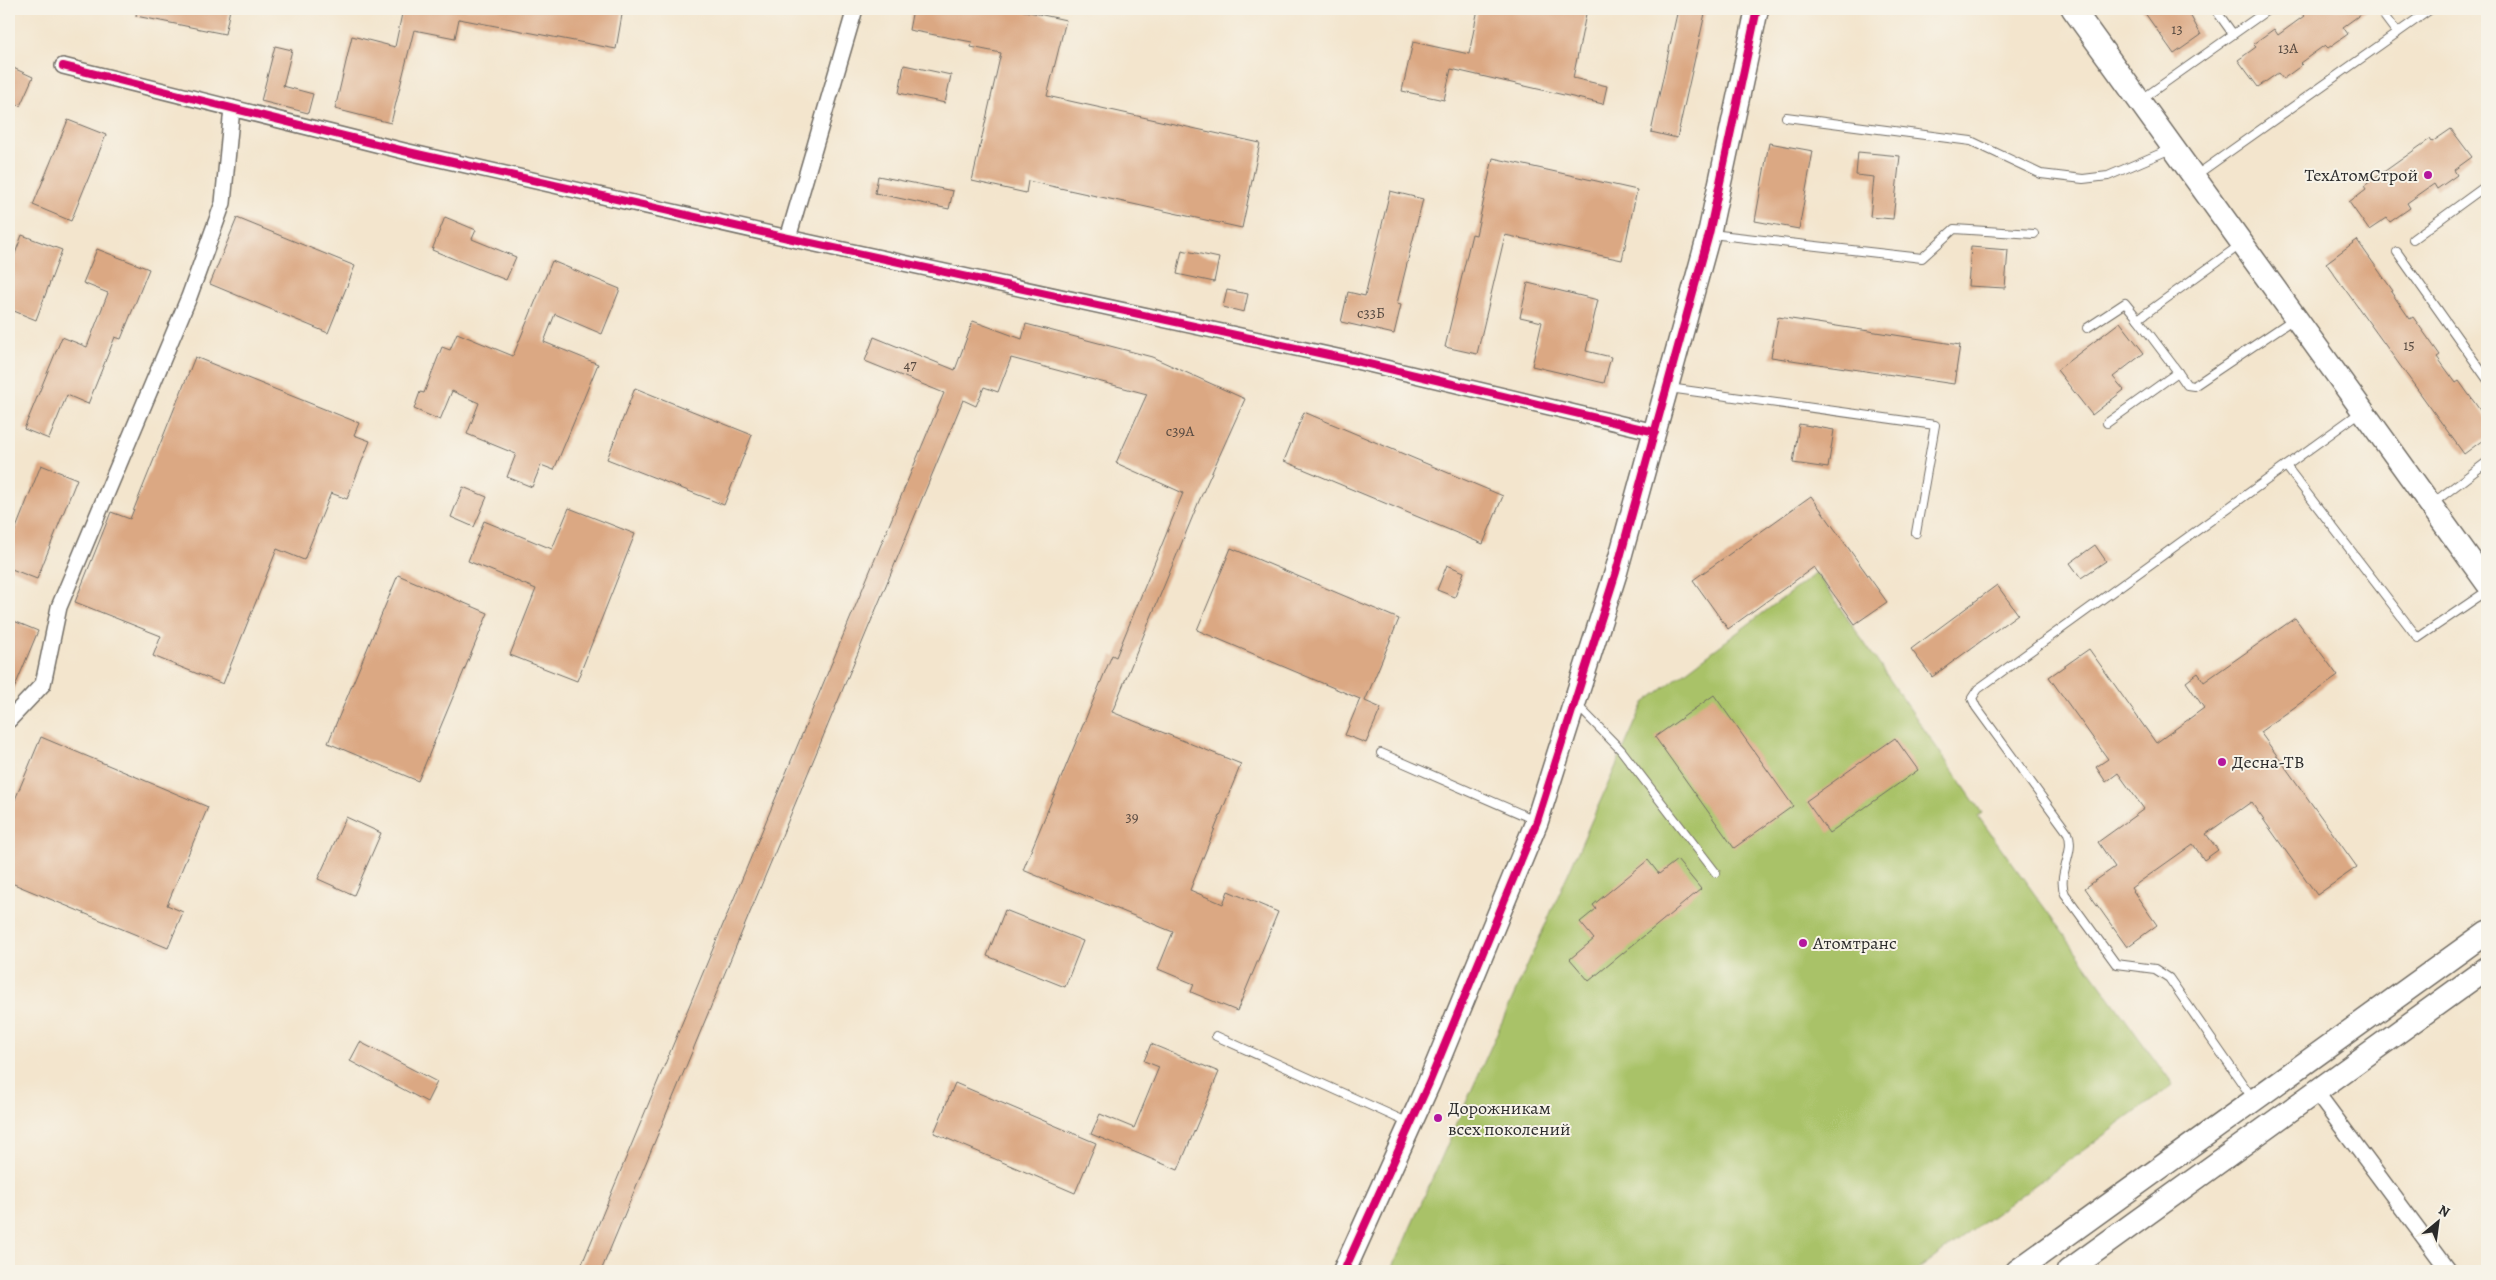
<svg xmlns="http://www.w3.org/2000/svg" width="2496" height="1280" font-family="Alegreya,serif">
  <rect width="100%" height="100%" fill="#f7f3e8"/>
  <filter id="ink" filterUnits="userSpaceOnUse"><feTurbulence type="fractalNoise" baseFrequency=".02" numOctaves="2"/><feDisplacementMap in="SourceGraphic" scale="10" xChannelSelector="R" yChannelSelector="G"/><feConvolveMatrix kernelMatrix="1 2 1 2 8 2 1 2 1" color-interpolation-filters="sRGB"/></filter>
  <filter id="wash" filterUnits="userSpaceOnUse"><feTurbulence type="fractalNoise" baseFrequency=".0096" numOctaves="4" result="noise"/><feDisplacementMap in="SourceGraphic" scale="20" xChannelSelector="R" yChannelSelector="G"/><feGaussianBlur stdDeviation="1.12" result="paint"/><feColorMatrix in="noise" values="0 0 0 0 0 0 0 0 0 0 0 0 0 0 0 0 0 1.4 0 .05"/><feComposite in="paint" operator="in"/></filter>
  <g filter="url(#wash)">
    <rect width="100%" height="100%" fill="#f3e5cd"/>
    <path fill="#a9c267" stroke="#6a7649" d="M1816 573 1982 813 1978 816 2173 1085 1916 1271H1391L1644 703Z"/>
    <g id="blocks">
      <g fill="#dba883">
        <path d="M137 9H230L225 34 136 16Z"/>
        <path d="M403 9H623L616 49 459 19 455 38 414 30 391 123 335 109 352 36 395 47Z"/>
        <path d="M913 9H1015L1066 20 1047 96 1260 143 1242 228 1028 181 1026 193 972 181 1001 53 971 47 972 42 909 30Z"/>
        <path d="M1478 9H1587L1573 78 1607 86 1603 104 1451 69 1444 100 1402 91 1413 42 1469 54Z"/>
        <path d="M1678 9H1706L1677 138 1651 132Z"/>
        <path d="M2142 9H2187L2201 35 2174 54Z"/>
        <path d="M2299 9H2368L2343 27 2348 34 2328 48 2325 45 2300 63 2302 65 2283 79 2278 73 2258 87 2238 60 2256 47 2253 44 2274 29 2278 35 2304 16Z"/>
        <path d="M275 46 292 50 283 86 313 94 308 113 261 101Z"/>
        <path d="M904 65 951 75 945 103 899 93Z"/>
        <path d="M9 66 33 77 20 106 9 101Z"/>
        <path d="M68 120 106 135 71 221 33 205Z"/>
        <path d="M2451 129 2472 157 2454 170 2457 175 2437 189 2434 184 2407 203 2410 208 2390 222 2387 218 2369 230 2349 202 2366 189 2364 186 2430 139 2432 142Z"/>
        <path d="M1769 143 1813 151 1799 229 1755 221Z"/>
        <path d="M1858 152 1900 156 1893 219 1870 217 1874 177 1856 175Z"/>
        <path d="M1493 158 1637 190 1622 260 1505 235 1477 354 1445 347 1472 234 1476 235Z"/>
        <path d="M878 176 953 191 949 209 875 193Z"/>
        <path d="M1390 191 1423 199 1397 304 1401 305 1394 334 1341 322 1348 292 1365 296Z"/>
        <path d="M445 217 476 230 472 239 516 257 506 280 432 250Z"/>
        <path d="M237 218 355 266 328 333 210 284Z"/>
        <path d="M22 235 62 250 36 320 9 309V270Z"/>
        <path d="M2357 240 2393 291 2391 292 2410 319 2413 317 2440 355 2437 357 2456 383 2459 381 2487 420V437L2464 454 2326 263Z"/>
        <path d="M1971 247 2008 250 2005 288 1968 286Z"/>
        <path d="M97 249 149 269 121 339 115 337 88 404 67 395 49 439 24 429 62 337 87 347 108 293 83 283Z"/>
        <path d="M1182 250 1219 258 1214 282 1177 274Z"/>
        <path d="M552 261 620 289 602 334 555 314 544 342 598 364 554 470 541 465 532 487 507 477 516 454 467 434 479 403 452 391 440 420 414 409 420 392 424 393 442 347 450 350 457 333 513 356Z"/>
        <path d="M1528 283 1598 300 1586 351 1611 357 1604 383 1532 366 1542 322 1520 317Z"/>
        <path d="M1227 290 1248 294 1244 312 1223 307Z"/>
        <path d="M1778 317 1960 345 1954 384 1771 357Z"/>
        <path d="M973 321 1022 339 1026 324 1152 357 1245 399 1199 501 1112 712 1241 764 1190 890 1223 904 1228 891 1278 912 1237 1011 1191 992 1194 984 1158 969 1173 932 1023 870 1112 655 1116 657 1183 493 1116 463 1147 394 1011 358 998 392 984 387 976 406 963 400 601 1271H579L944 393 865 361 874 337 955 370Z"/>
        <path d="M2120 322 2144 353 2113 377 2124 390 2092 415 2057 370Z"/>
        <path d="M195 357 359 423 354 435 370 441 347 499 331 493 304 560 277 549 223 684 153 656 161 636 75 602 111 512 130 519Z"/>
        <path d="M635 388 752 435 724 505 607 459Z"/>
        <path d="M1304 412 1503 496 1483 544 1284 461Z"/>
        <path d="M1799 424 1834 430 1828 468 1793 463Z"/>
        <path d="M41 465 77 479 37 579 9 568V546Z"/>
        <path d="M463 487 487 497 474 527 451 517Z"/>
        <path d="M1811 496 1887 602 1855 624 1814 567 1728 629 1693 580Z"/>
        <path d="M569 508 635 534 577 681 510 655 536 589 468 561 484 521 552 549Z"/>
        <path d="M2095 545 2106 561 2081 578 2070 563Z"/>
        <path d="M1231 548 1399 619 1365 701 1381 708 1366 743 1345 735 1360 699 1197 630Z"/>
        <path d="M1447 565 1464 572 1455 597 1437 590Z"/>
        <path d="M398 575 488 613 418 781 328 743Z"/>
        <path d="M1997 585 2018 614 1932 677 1911 649Z"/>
        <path d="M2295 618 2338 676 2260 732 2357 867 2317 895 2251 802 2206 834 2218 850 2204 860 2193 844 2131 888 2157 925 2127 947 2085 888 2115 867 2098 842 2144 809 2118 773 2106 782 2096 767 2108 759 2049 677 2089 649 2156 743 2204 708 2186 682 2198 673 2204 682Z"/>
        <path d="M9 619 38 631 9 701Z"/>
        <path d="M1714 695 1793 806 1734 848 1655 737Z"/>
        <path d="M41 737 208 807 167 905 183 912 168 948 9 882V814Z"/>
        <path d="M1895 738 1918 770 1829 833 1806 801Z"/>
        <path d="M346 817 381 833 354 895 318 879Z"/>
        <path d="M1648 860 1659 874 1677 860 1701 889 1589 981 1570 959 1594 939 1580 922 1596 909 1593 905Z"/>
        <path d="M1005 910 1083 941 1065 987 987 956Z"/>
        <path d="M360 1042 437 1082 427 1102 350 1061Z"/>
        <path d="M1151 1044 1219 1072 1178 1170 1091 1134 1100 1114 1134 1128 1159 1067 1144 1061Z"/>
        <path d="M955 1083 1096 1143 1075 1193 934 1133Z"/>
      </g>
    </g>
  </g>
  <g filter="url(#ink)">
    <use href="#blocks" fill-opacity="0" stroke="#716c64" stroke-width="1"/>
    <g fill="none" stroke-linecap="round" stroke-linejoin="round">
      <defs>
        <g id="lane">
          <path d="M2215 9 2233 34"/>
          <path d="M2379 9 2397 33"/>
          <path d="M2142 99 2269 9"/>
          <path d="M1786 117 1971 141 2041 174 2083 179 2108 176 2171 149"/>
          <path d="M2195 176 2431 9"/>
          <path d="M1711 234 1922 258 1954 229 2034 234"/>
          <path d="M2413 239 2487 185"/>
          <path d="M2397 252 2487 379"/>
          <path d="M2087 328 2125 303 2138 319"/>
          <path d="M2178 372 2187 385 2194 386 2295 318"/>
          <path d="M1669 388 1935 425 1916 533"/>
          <path d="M2107 423 2178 372 2138 319 2240 245"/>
          <path d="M2286 466 2418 638 2487 591"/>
          <path d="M2433 503 2487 462"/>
          <path d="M1577 705 1621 750 1716 873"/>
          <path d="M1381 753 1535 820"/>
          <path d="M1216 1036 1409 1123"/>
          <path d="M2253 1099 2169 978 2155 969 2116 964 2065 894C2056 875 2076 853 2068 833L1976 707 1972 698 1978 689 2362 411"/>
        </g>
        <g id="street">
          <path d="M63 66 404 151 788 238 1356 361 1655 432"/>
          <path d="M788 238 855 9"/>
          <path d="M9 720 43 684 59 607 189 297 223 203 232 108"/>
          <path d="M2316 1092 2449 1271"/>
        </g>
        <g id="secondary">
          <path d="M2073 9 2487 583"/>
          <path d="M1344 1271 1429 1083 1537 821 1616 572 1709 234 1757 9"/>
          <path d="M2017 1271 2487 932"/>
          <path d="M2068 1271 2487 968"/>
        </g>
      </defs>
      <use href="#lane" stroke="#716c64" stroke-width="10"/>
      <use href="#street" stroke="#716c64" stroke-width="18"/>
      <use href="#secondary" stroke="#716c64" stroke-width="25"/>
      <use href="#lane" stroke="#fff" stroke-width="8"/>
      <use href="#street" stroke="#fff" stroke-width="15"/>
      <use href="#secondary" stroke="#fff" stroke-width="22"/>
      <defs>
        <g id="cycleway">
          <path d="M63 66 404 151 788 238 1356 361 1655 432"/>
          <path d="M1344 1271 1429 1083 1537 821 1616 572 1709 234 1757 9"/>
        </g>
      </defs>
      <use href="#cycleway" stroke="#f7f3e8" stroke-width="11"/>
      <use href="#cycleway" stroke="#d6006c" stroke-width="8"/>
    </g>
  </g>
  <g fill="#b5179e" stroke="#f7f3e8" stroke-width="2">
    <circle cx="2428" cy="175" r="5"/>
    <circle cx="2222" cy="762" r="5"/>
    <circle cx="1803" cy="943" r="5"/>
    <circle cx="1438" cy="1118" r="5"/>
  </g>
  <g text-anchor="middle" stroke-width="4" stroke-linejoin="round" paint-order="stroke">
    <g font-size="15" fill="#574a41">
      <text x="2177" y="34">13</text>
      <text x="2288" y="53">13А</text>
      <text x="1371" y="318">с33Б</text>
      <text x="2409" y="350">15</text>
      <text x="910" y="370">47</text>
      <text x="1180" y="436">с39А</text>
      <text x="1132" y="822">39</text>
    </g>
    <g font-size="18" fill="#2b2b2b" stroke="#f7f3e8" text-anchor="start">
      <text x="2418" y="181" text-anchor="end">ТехАтомСтрой</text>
      <text x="2232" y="768">Десна-ТВ</text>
      <text x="1813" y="949">Атомтранс</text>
      <text x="1448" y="1114">Дорожникам<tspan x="1448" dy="21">всех поколений</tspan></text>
    </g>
  </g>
  <rect width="2496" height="1280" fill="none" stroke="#f7f3e8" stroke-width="30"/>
  <g transform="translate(2438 1222) rotate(29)" stroke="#f7f3e8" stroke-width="4" paint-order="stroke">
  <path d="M0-4L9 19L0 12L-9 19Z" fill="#2b2b2b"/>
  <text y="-8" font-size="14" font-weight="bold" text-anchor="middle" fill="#2b2b2b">N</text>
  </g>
</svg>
